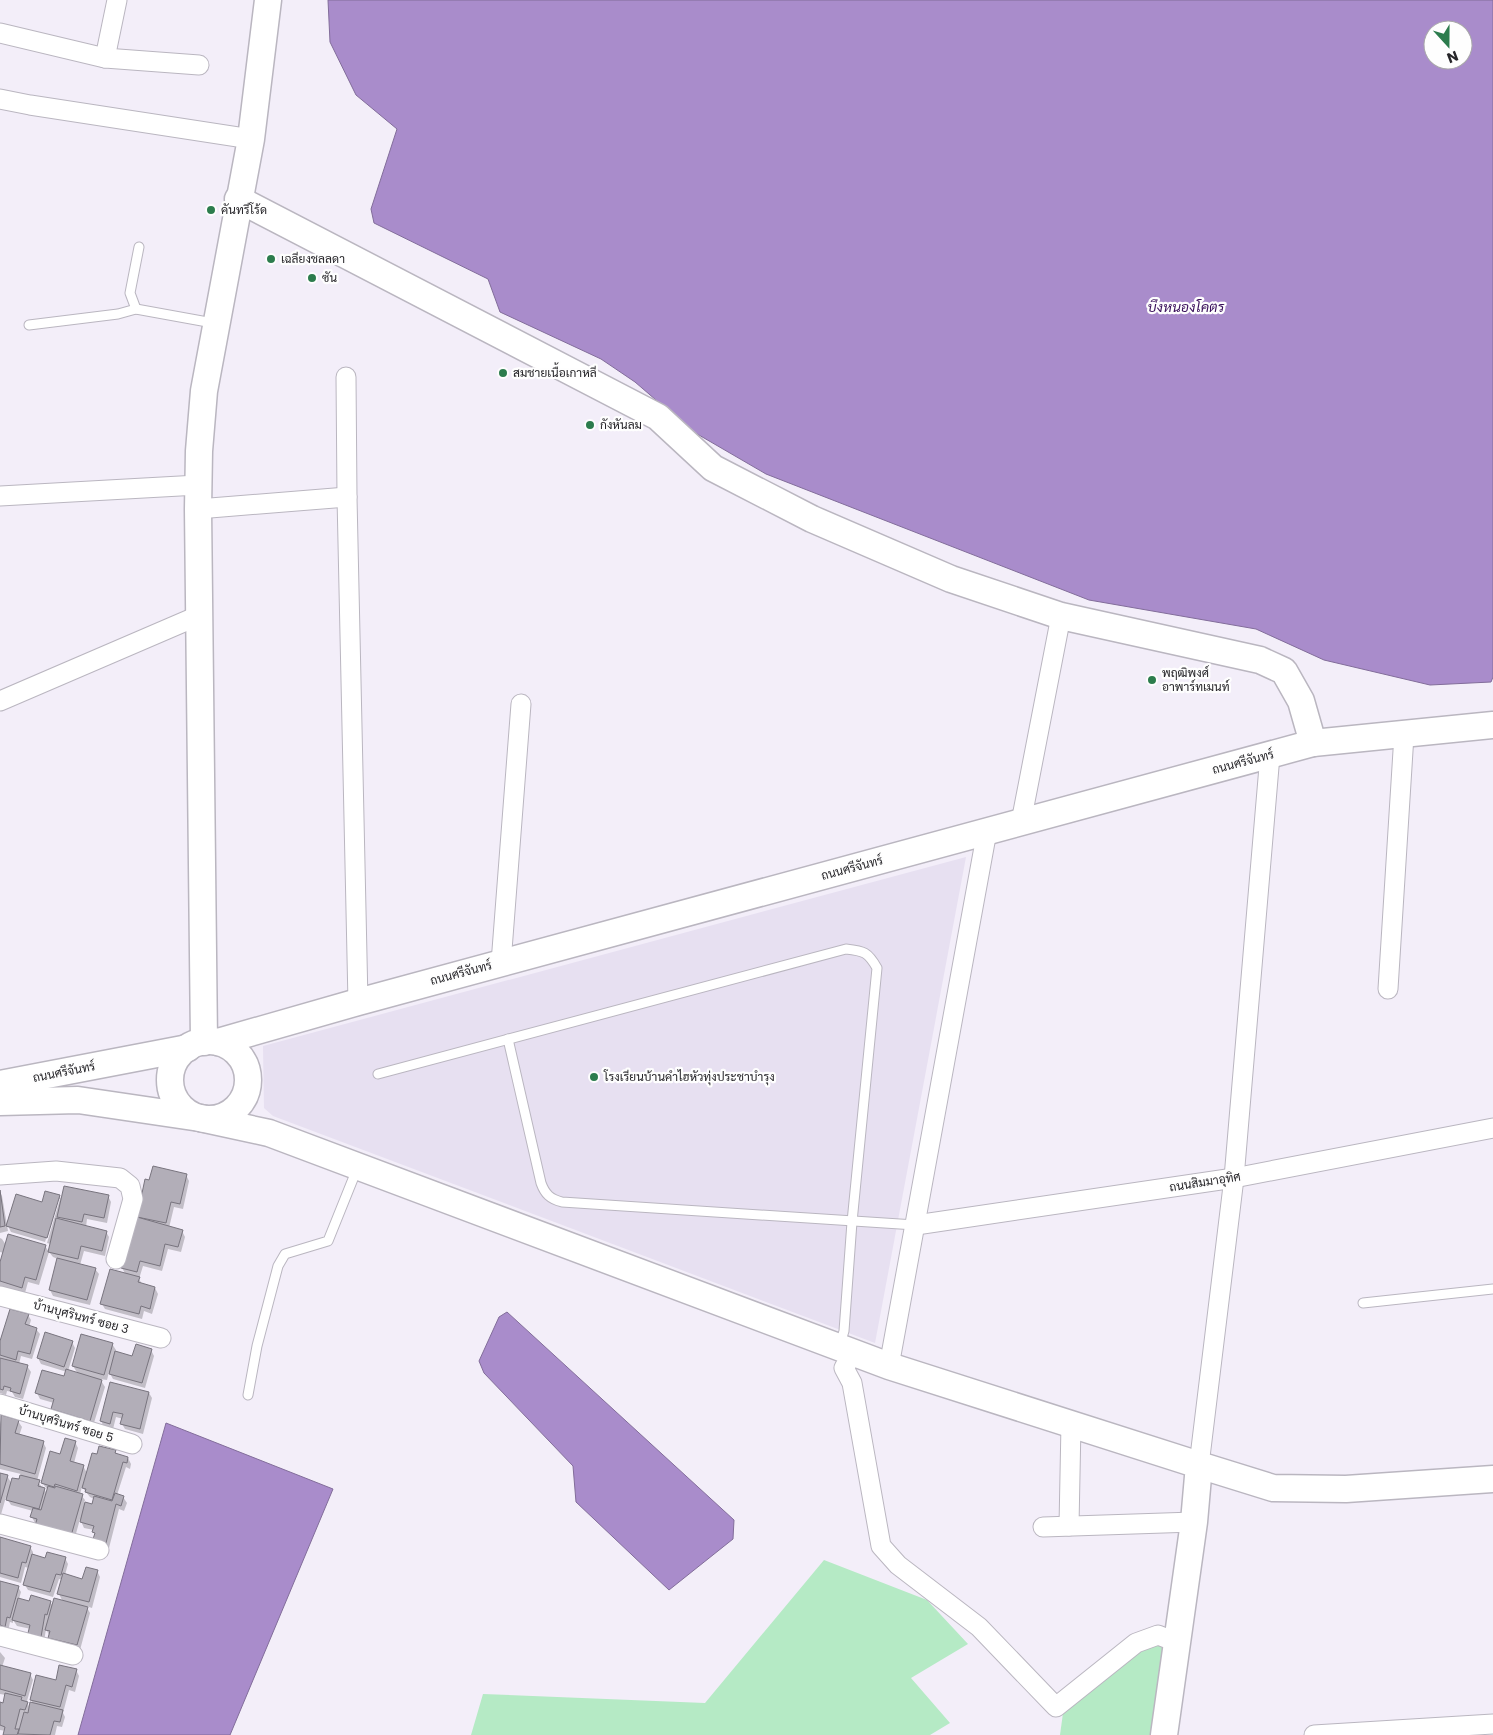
<svg xmlns="http://www.w3.org/2000/svg" width="1493" height="1735" font-family="Poppins,Sarabun,sans-serif">
  <rect width="100%" height="100%" fill="#f3eef9"/>
  <path fill="#e7e0f1" d="M966 857 875 1343 273 1116 264 1108 263 1046Z"/>
  <g fill="#b5eac5">
    <path d="M824 1560 927 1600 968 1644 911 1678 950 1723 930 1735H471L483 1694 705 1703Z"/>
    <path d="M1159 1639 1166 1645 1156 1735H1060L1063 1713 1141 1648Z"/>
  </g>
  <g fill="#a98ccb" stroke="#826d9a" fill-rule="evenodd">
    <path d="M328 0H1493V677L1491 682 1430 685 1324 660 1256 629 1089 600 766 474 692 431 635 382 601 359 500 312 488 279 374 223 371 209 397 129 356 95 330 42ZM1433 30H1463V60H1433Z"/>
    <path d="M507 1312 734 1520 733 1539 669 1590 576 1502 573 1466 484 1373 479 1361 499 1317Z"/>
    <path d="M166 1423 333 1489 230 1735H78Z"/>
  </g>
  <g fill="#0003" fill-rule="evenodd">
    <path d="M186 1175 189 1181 183 1209 174 1207 169 1228 182 1231 185 1237 181 1252 168 1249 162 1271 143 1266 139 1279 142 1284 155 1288 158 1294 152 1314 144 1311 142 1319 105 1309 102 1304 126 1275 122 1268 138 1217Z"/>
    <path d="M0 1192 2 1196 8 1231 0 1233Z"/>
    <path d="M59 1196 62 1200 108 1196 111 1202 107 1223 87 1219 86 1227 106 1232 109 1237 105 1256 84 1251 80 1265 95 1269 99 1274 90 1305 53 1296 50 1290 58 1259 53 1257 49 1252 51 1244 47 1243 60 1199H58L45 1242 11 1232 8 1226 43 1203Z"/>
    <path d="M0 1238 2 1239 6 1245 45 1246 49 1252 39 1285 28 1282 25 1293 0 1286V1266L4 1253 0 1252V1254Z"/>
    <path d="M28 1315 31 1320 29 1327 36 1329 40 1334 32 1359 21 1356 19 1364 27 1366 31 1372 23 1399 15 1397 12 1392 7 1391 6 1395 0 1393V1346Z"/>
    <path d="M72 1342 75 1348 68 1371 78 1374 73 1366 112 1344 116 1350 115 1352 133 1358 151 1350 154 1356 145 1388 113 1379 109 1372 107 1380 100 1379 105 1387 93 1426 55 1415 52 1409 54 1403 40 1399 37 1393 65 1378 67 1372 41 1364 38 1358Z"/>
    <path d="M111 1383 149 1393 152 1398 143 1434 125 1429 122 1424 123 1419 116 1417 113 1429 104 1427 101 1421Z"/>
    <path d="M2 1417 18 1421 22 1427 19 1436 43 1442 46 1448 37 1481 42 1487 51 1453 61 1456 75 1442 78 1448 74 1463 83 1466 87 1473 97 1455 115 1451 117 1455 128 1458 131 1464 130 1469 126 1467 117 1495 123 1497 127 1503 124 1511 119 1509 109 1548 98 1545 94 1530 84 1528 80 1519 74 1541 35 1523 32 1517 33 1511 11 1505 6 1497 0 1518V1474L7 1476 12 1484 19 1481 21 1474 0 1469V1424ZM43 1484 48 1490 47 1494 44 1489 42 1488ZM82 1487 90 1497 94 1499 92 1505 84 1503 85 1500 80 1494Z"/>
    <path d="M0 1539 30 1547 33 1552V1556L46 1559 65 1558 68 1564 65 1575 83 1580 97 1571 100 1577 92 1608 86 1606 90 1613 80 1650 53 1643 46 1629 44 1642 33 1639 30 1633 31 1629 17 1626 13 1620V1623L10 1622 8 1632 0 1630V1582L18 1587 21 1592 19 1599 30 1602H50L53 1606 63 1602 59 1594 63 1580 59 1579 53 1597 28 1590 25 1585 29 1568 25 1567 21 1583 0 1577Z"/>
    <path d="M0 1652 5 1658 2 1667 30 1674 33 1680 27 1701H26L30 1708 33 1704 31 1699 56 1681 76 1670 79 1676 75 1692 69 1690 63 1713 65 1717 62 1727 57 1726 55 1735H5L6 1731 0 1730V1703L4 1704 6 1695 0 1694Z"/>
  </g>
  <g fill="#b2aeb8" stroke="#78747e">
    <path d="M153 1166 187 1174 180 1204 171 1202 166 1223 137 1217 145 1179 149 1180Z"/>
    <path d="M64 1186 109 1195 104 1218 84 1214 82 1222 57 1217Z"/>
    <path d="M0 1190 5 1226 0 1227Z"/>
    <path d="M45 1191 60 1195 47 1238 6 1226 16 1194 42 1202Z"/>
    <path d="M137 1217 183 1230 178 1247 165 1244 160 1266 140 1261 137 1272 121 1268Z"/>
    <path d="M56 1218 107 1231 102 1251 81 1246 78 1259 48 1252Z"/>
    <path d="M8 1234 46 1245 36 1280 25 1277 22 1288 0 1281V1262Z"/>
    <path d="M57 1258 96 1268 87 1300 49 1290Z"/>
    <path d="M110 1269 140 1277 138 1282 155 1287 150 1309 141 1306 139 1314 100 1304Z"/>
    <path d="M10 1309 29 1314 25 1324 37 1328 30 1354 18 1351 16 1360 0 1355V1341Z"/>
    <path d="M45 1332 73 1341 64 1367 37 1358Z"/>
    <path d="M81 1334 113 1343 104 1375 72 1366Z"/>
    <path d="M136 1344 152 1349 142 1383 109 1374 115 1351 132 1356Z"/>
    <path d="M0 1358 28 1365 20 1394 10 1391 11 1388 4 1386 3 1390 0 1389Z"/>
    <path d="M66 1369 102 1380 90 1421 51 1409 54 1399 35 1393 42 1370 64 1376Z"/>
    <path d="M110 1382 149 1392 140 1429 120 1424 123 1414 113 1412 110 1424 100 1421Z"/>
    <path d="M1 1415 19 1420 15 1433 44 1441 35 1474 0 1464Z"/>
    <path d="M65 1438 76 1441 70 1461 84 1465 77 1491 55 1484 54 1487 41 1483 50 1451 60 1454Z"/>
    <path d="M99 1446 116 1450 115 1453 128 1457 127 1463 123 1462 112 1500 85 1492 86 1489 82 1488 92 1453 97 1454Z"/>
    <path d="M0 1473 8 1475 0 1503Z"/>
    <path d="M20 1475 40 1480 38 1486 45 1488 39 1509 6 1500 12 1478 19 1479Z"/>
    <path d="M48 1486 55 1488V1486L83 1494 71 1536 35 1526 37 1519 30 1517 33 1508 41 1510Z"/>
    <path d="M115 1493 124 1496 121 1506 116 1504 106 1543 93 1539 95 1533 92 1532 94 1526 80 1522 85 1502 92 1504 94 1496 112 1501Z"/>
    <path d="M0 1537 31 1546 26 1563 22 1562 18 1578 0 1573Z"/>
    <path d="M47 1552 66 1557 61 1575 56 1574 50 1592 23 1585 32 1554 45 1558Z"/>
    <path d="M86 1567 98 1570 89 1602 57 1594 63 1573 82 1579Z"/>
    <path d="M0 1581 19 1586 10 1618 7 1617 5 1627 0 1625Z"/>
    <path d="M31 1595 51 1601 47 1615 45 1614 41 1637 28 1633 30 1625 12 1620 18 1598 29 1601Z"/>
    <path d="M54 1598 88 1607 77 1645 48 1638 50 1631 45 1630Z"/>
    <path d="M0 1665 31 1673 25 1696 0 1689Z"/>
    <path d="M59 1665 77 1669 72 1687 66 1685 60 1707 30 1700 36 1675 56 1680Z"/>
    <path d="M5 1693 22 1697 21 1700 28 1702 25 1710 20 1709 15 1729H19L17 1735H3L5 1727 0 1725V1702L3 1703Z"/>
    <path d="M30 1702 63 1710 60 1722 54 1721 50 1735 18 1734 24 1712 28 1713Z"/>
  </g>
  <g fill="none" stroke-linecap="round" stroke-linejoin="round">
    <defs>
      <g id="lane">
        <path d="M136 309 130 293 139 247"/>
        <path d="M29 325 118 314 136 309 213 323"/>
        <path d="M508 1039 541 1183C545 1194 550 1199 562 1202L915 1225"/>
        <path d="M378 1074 846 949C864 951 868 952 877 968L852 1222 844 1331 840 1344"/>
        <path d="M1363 1303 1493 1289"/>
        <path d="M248 1395 257 1346 278 1266 285 1254 328 1241 357 1169"/>
      </g>
      <g id="street">
        <path d="M0 33 105 58 199 65"/>
        <path d="M105 58 117 0"/>
        <path d="M0 99 30 105 251 139"/>
        <path d="M346 377 347 497 358 1002"/>
        <path d="M0 496 198 485"/>
        <path d="M198 509 347 497"/>
        <path d="M0 701 200 615"/>
        <path d="M1021 822 1061 616"/>
        <path d="M501 963 521 704"/>
        <path d="M1388 989 1404 735"/>
        <path d="M0 1175 56 1171 120 1178 130 1186 133 1199 116 1259"/>
        <path d="M916 1225 1234 1178 1493 1128"/>
        <path d="M0 1296 161 1338"/>
        <path d="M853 1352 844 1368 852 1383 881 1546 898 1565 979 1627 1056 1707 1136 1643 1158 1635 1176 1642"/>
        <path d="M889 1366 987 831"/>
        <path d="M0 1404 132 1444"/>
        <path d="M1199 1465 1234 1178 1270 755"/>
        <path d="M0 1524 99 1550"/>
        <path d="M1069 1526 1071 1424"/>
        <path d="M1043 1527 1194 1522"/>
        <path d="M0 1636 73 1655"/>
        <path d="M1314 1735 1493 1724"/>
      </g>
      <g id="secondary">
        <path d="M238 199 658 417 713 468 812 519 951 579 1061 616 1260 660 1284 671 1301 701 1313 743"/>
        <circle cx="209" cy="1080" r="39"/>
        <path d="M204 1042 198 509 199 451 204 391 251 139 268 0"/>
        <path d="M218 1042 358 1002 1313 743 1493 725"/>
        <path d="M0 1084 188 1048"/>
        <path d="M0 1102 78 1100 200 1118 269 1133 889 1366 1199 1465 1194 1522 1164 1735"/>
        <path d="M1199 1465 1273 1488 1346 1489 1493 1479"/>
      </g>
    </defs>
    <use href="#lane" stroke="#bab6c0" stroke-width="11"/>
    <use href="#street" stroke="#bab6c0" stroke-width="21"/>
    <use href="#secondary" stroke="#bab6c0" stroke-width="29"/>
    <use href="#lane" stroke="#fff" stroke-width="9"/>
    <use href="#street" stroke="#fff" stroke-width="19"/>
    <use href="#secondary" stroke="#fff" stroke-width="26"/>
  </g>
  <g fill="#2c7c4d" stroke="#fefefe" stroke-width="2">
    <circle cx="211" cy="210" r="5"/>
    <circle cx="271" cy="259" r="5"/>
    <circle cx="312" cy="278" r="5"/>
    <circle cx="503" cy="373" r="5"/>
    <circle cx="590" cy="425" r="5"/>
    <circle cx="1152" cy="680" r="5"/>
    <circle cx="594" cy="1077" r="5"/>
  </g>
  <g text-anchor="middle" stroke-width="4.5" stroke-linejoin="round" paint-order="stroke">
    <g font-size="12" fill="#262529" stroke="#fefefe" text-anchor="start">
      <text x="221" y="214">คันทรีโร้ด</text>
      <text x="281" y="263">เฉลียงชลลดา</text>
      <text x="322" y="282">ซัน</text>
      <text x="513" y="377">สมชายเนื้อเกาหลี</text>
      <text x="600" y="429">กังหันลม</text>
      <text x="1162" y="677">พฤฒิพงศ์<tspan x="1162" dy="14">อาพาร์ทเมนท์</tspan></text>
      <text x="604" y="1081">โรงเรียนบ้านคำไฮหัวทุ่งประชาบำรุง</text>
    </g>
    <g font-size="12" fill="#262529" stroke="#fefefe">
      <text transform="translate(1243 762) rotate(-15)" y="4">ถนนศรีจันทร์</text>
      <text transform="translate(852 868) rotate(-15)" y="4">ถนนศรีจันทร์</text>
      <text transform="translate(461 973) rotate(-15)" y="4">ถนนศรีจันทร์</text>
      <text transform="translate(64 1072) rotate(-11)" y="4">ถนนศรีจันทร์</text>
      <text transform="translate(1205 1182) rotate(-9)" y="4">ถนนสิมมาอุทิศ</text>
      <text transform="translate(81 1317) rotate(15)" y="4">บ้านบุศรินทร์ ซอย 3</text>
      <text transform="translate(66 1424) rotate(17)" y="4">บ้านบุศรินทร์ ซอย 5</text>
    </g>
    <g font-size="14" font-style="italic" fill="#3a105b" stroke="#fefefe">
      <text x="1186" y="312">บึงหนองโคตร</text>
    </g>
  </g>
  <g transform="translate(1448 45) rotate(159)"><circle r="24" fill="#fefefe" stroke="#a8a7a9"/>
  <path d="M0-4L9 19L0 12L-9 19Z" fill="#2c7c4d"/>
  <text y="-8" font-size="14" font-weight="bold" text-anchor="middle" fill="#262529">N</text>
  </g>
</svg>
